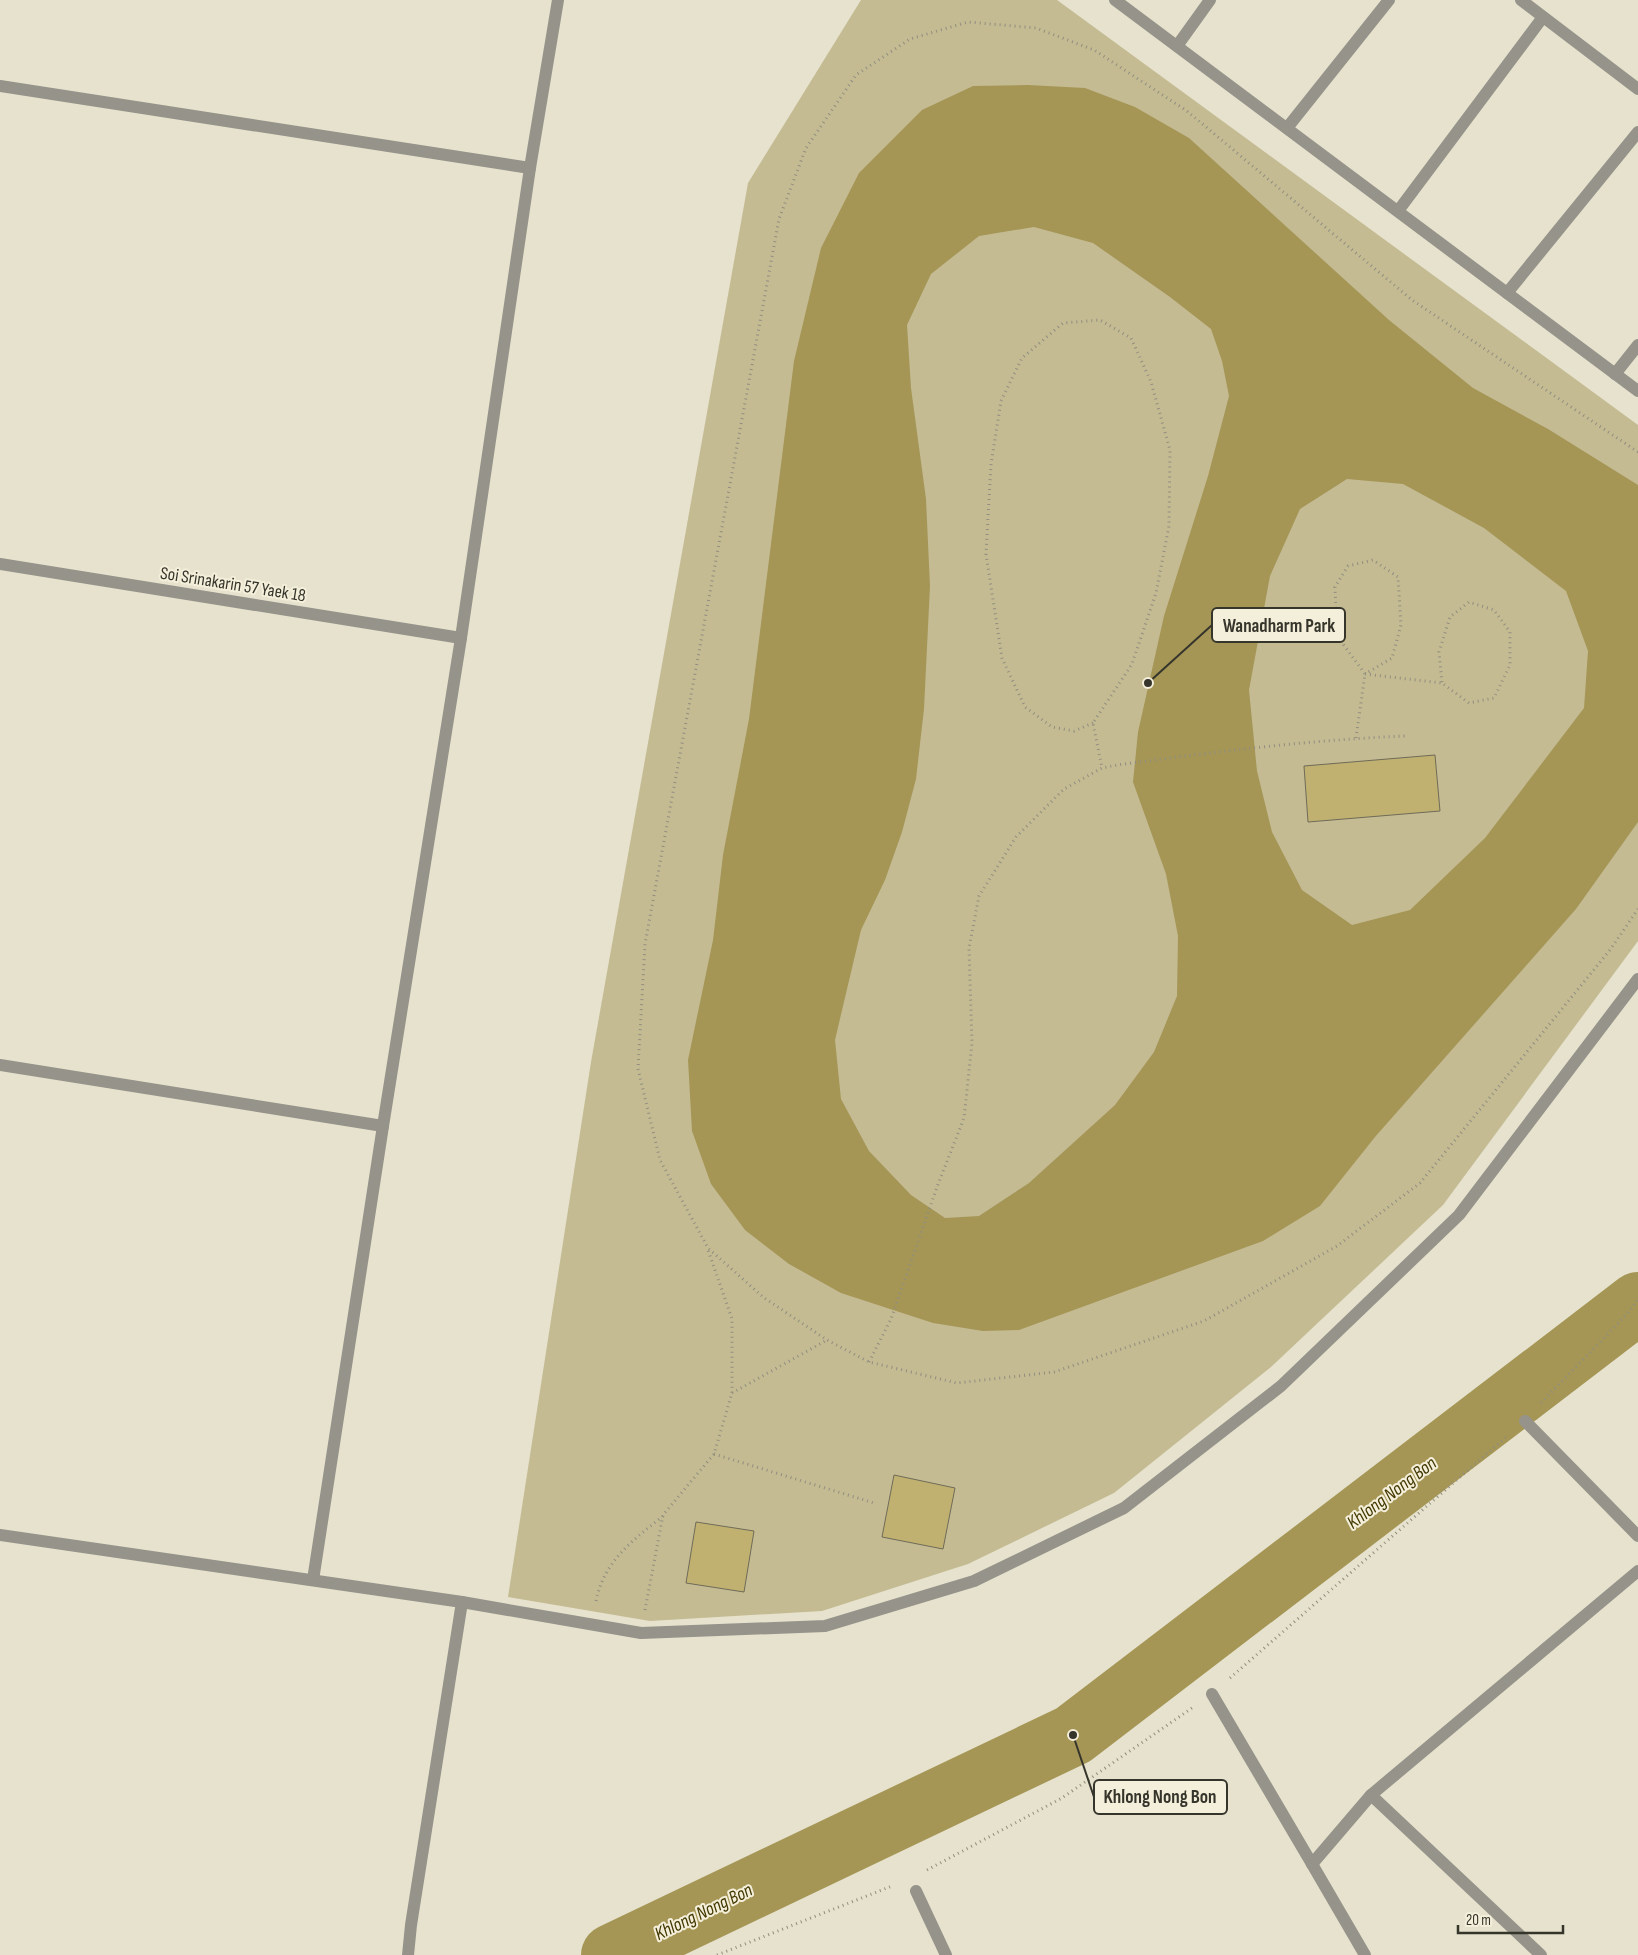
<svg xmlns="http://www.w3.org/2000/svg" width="1638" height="1955" font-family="'Sofia Sans Condensed',sans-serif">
  <rect width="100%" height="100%" fill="#e6e2cd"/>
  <path fill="#c4bb93" d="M861 0H1057L1638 425V941L1443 1205 1271 1367 1114 1493 968 1564 822 1611 650 1621 508 1597 591 1062 748 183Z"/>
  <path fill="#a59656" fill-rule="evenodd" d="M1028 85 1085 88 1135 107 1189 138 1389 320 1473 388 1548 429 1638 485V822L1576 909 1375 1137 1320 1206 1263 1241 1019 1330 983 1331 933 1323 841 1293 789 1264 745 1230 711 1184 692 1131 688 1060 713 940 723 855 749 719 794 361 821 248 859 173 922 110 973 86ZM1034 227 1093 243 1170 297 1211 329 1222 361 1229 396 1208 476 1164 616 1138 732 1133 782 1166 874 1178 936 1177 996 1154 1052 1115 1105 1029 1183 979 1216 945 1218 911 1195 869 1151 841 1099 835 1040 861 930 885 880 902 832 916 779 924 709 930 586 926 499 911 388 907 325 931 274 979 236ZM1347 479 1403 484 1484 528 1566 591 1588 651 1584 708 1485 838 1410 910 1352 925 1302 890 1272 832 1257 771 1249 690 1270 576 1300 509Z"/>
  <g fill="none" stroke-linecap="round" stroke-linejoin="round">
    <path stroke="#a59656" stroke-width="62" d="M612 1955 1073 1735 1638 1303"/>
  </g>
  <g fill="#c0b171" stroke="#6f6b58">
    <path d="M1435 755 1440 811 1308 822 1304 766Z"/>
    <path d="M894 1475 955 1488 943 1549 882 1537Z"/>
    <path d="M696 1522 754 1531 744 1592 686 1583Z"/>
  </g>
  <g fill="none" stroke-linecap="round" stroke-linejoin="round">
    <g stroke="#918e7f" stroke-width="3" stroke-dasharray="1 4" stroke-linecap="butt">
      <path d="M1638 452 1412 300 1187 111 1094 50 1036 28 968 22 910 39 856 75 806 148 779 219 645 944 638 1069 660 1160 708 1248 763 1297 827 1340 869 1362 957 1383 1054 1372 1204 1321 1337 1246 1420 1183 1610 950 1638 909"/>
      <path d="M1365 674 1442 683 1469 703 1494 698 1510 665V632L1494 610 1469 602 1450 617 1439 652 1442 683"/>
      <path d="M1093 723 1074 731 1052 727 1025 707 1002 658 986 554 991 464 1001 401 1022 358 1063 323 1100 320 1131 338 1151 382 1170 450 1169 526 1156 593 1132 664 1093 723 1102 768"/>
      <path d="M1356 738 1365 674 1337 636 1335 587 1348 566 1373 560 1398 577 1401 625 1392 658 1365 674"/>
      <path d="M869 1362 891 1319 937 1187 964 1118 972 1043 969 948 979 896 1016 837 1064 789 1102 768 1117 765C1213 752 1309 740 1406 736"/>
      <path d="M732 1393 827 1340"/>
      <path d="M1541 1403 1626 1315 1638 1300"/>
      <path d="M714 1454 874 1503"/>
      <path d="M596 1601C604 1561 633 1540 663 1516"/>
      <path d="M645 1610 663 1515 714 1454 732 1393V1319L708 1250"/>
      <path d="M1230 1678 1506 1437"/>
      <path d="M927 1870 1062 1798 1192 1708"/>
      <path d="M717 1955 892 1886"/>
    </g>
    <g stroke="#95938a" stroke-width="12">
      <path d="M1115 0 1638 391"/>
      <path d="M1521 0 1638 89"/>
      <path d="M1177 46 1210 0"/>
      <path d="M0 86 530 168"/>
      <path d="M1287 128 1389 0"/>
      <path d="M1398 211 1543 17"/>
      <path d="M1507 293 1638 132"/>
      <path d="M1615 374 1638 345"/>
      <path d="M0 564 461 638"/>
      <path d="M0 1065 383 1126"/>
      <path d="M1525 1421 1638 1536"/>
      <path d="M0 1535 462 1602 411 1925 408 1955"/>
      <path d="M313 1580 383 1126 461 638 530 168 558 0"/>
      <path d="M462 1602 641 1633 825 1626 974 1581 1124 1508 1281 1386 1459 1215 1638 979"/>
      <path d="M1212 1694 1312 1864"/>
      <path d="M1371 1795 1541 1955"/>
      <path d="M916 1891 946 1955"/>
      <path d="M1365 1955 1312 1864 1371 1795 1638 1571"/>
    </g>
  </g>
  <g text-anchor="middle" stroke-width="4" stroke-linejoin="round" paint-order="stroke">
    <g font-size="18" fill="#36352c" stroke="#f4efda">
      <text transform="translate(233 584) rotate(9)" y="6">Soi Srinakarin 57 Yaek 18</text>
    </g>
    <g font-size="19" font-style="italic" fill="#433802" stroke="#f4efda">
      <text transform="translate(1391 1492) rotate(-37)" y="7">Khlong Nong Bon</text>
      <text transform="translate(703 1911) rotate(-26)" y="7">Khlong Nong Bon</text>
    </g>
  </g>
  <path fill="none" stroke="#36352c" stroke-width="2" d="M1148 683L1212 625M1073 1735L1094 1797"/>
  <g fill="#36352c" stroke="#f4efda" stroke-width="2">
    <circle cx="1148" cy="683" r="5"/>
    <circle cx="1073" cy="1735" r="5"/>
  </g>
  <g fill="#f4efda" stroke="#36352c" stroke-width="2">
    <rect x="1212" y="608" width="133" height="34" rx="5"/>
    <rect x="1094" y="1780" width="133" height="34" rx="5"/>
  </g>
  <g font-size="19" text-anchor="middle" font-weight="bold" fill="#36352c">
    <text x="1279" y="632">Wanadharm Park</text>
    <text x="1160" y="1803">Khlong Nong Bon</text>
  </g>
  <path d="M1458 1925v8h105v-8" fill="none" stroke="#36352c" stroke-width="2.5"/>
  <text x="1466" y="1925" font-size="15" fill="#36352c" stroke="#f4efda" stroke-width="4" paint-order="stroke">20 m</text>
</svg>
